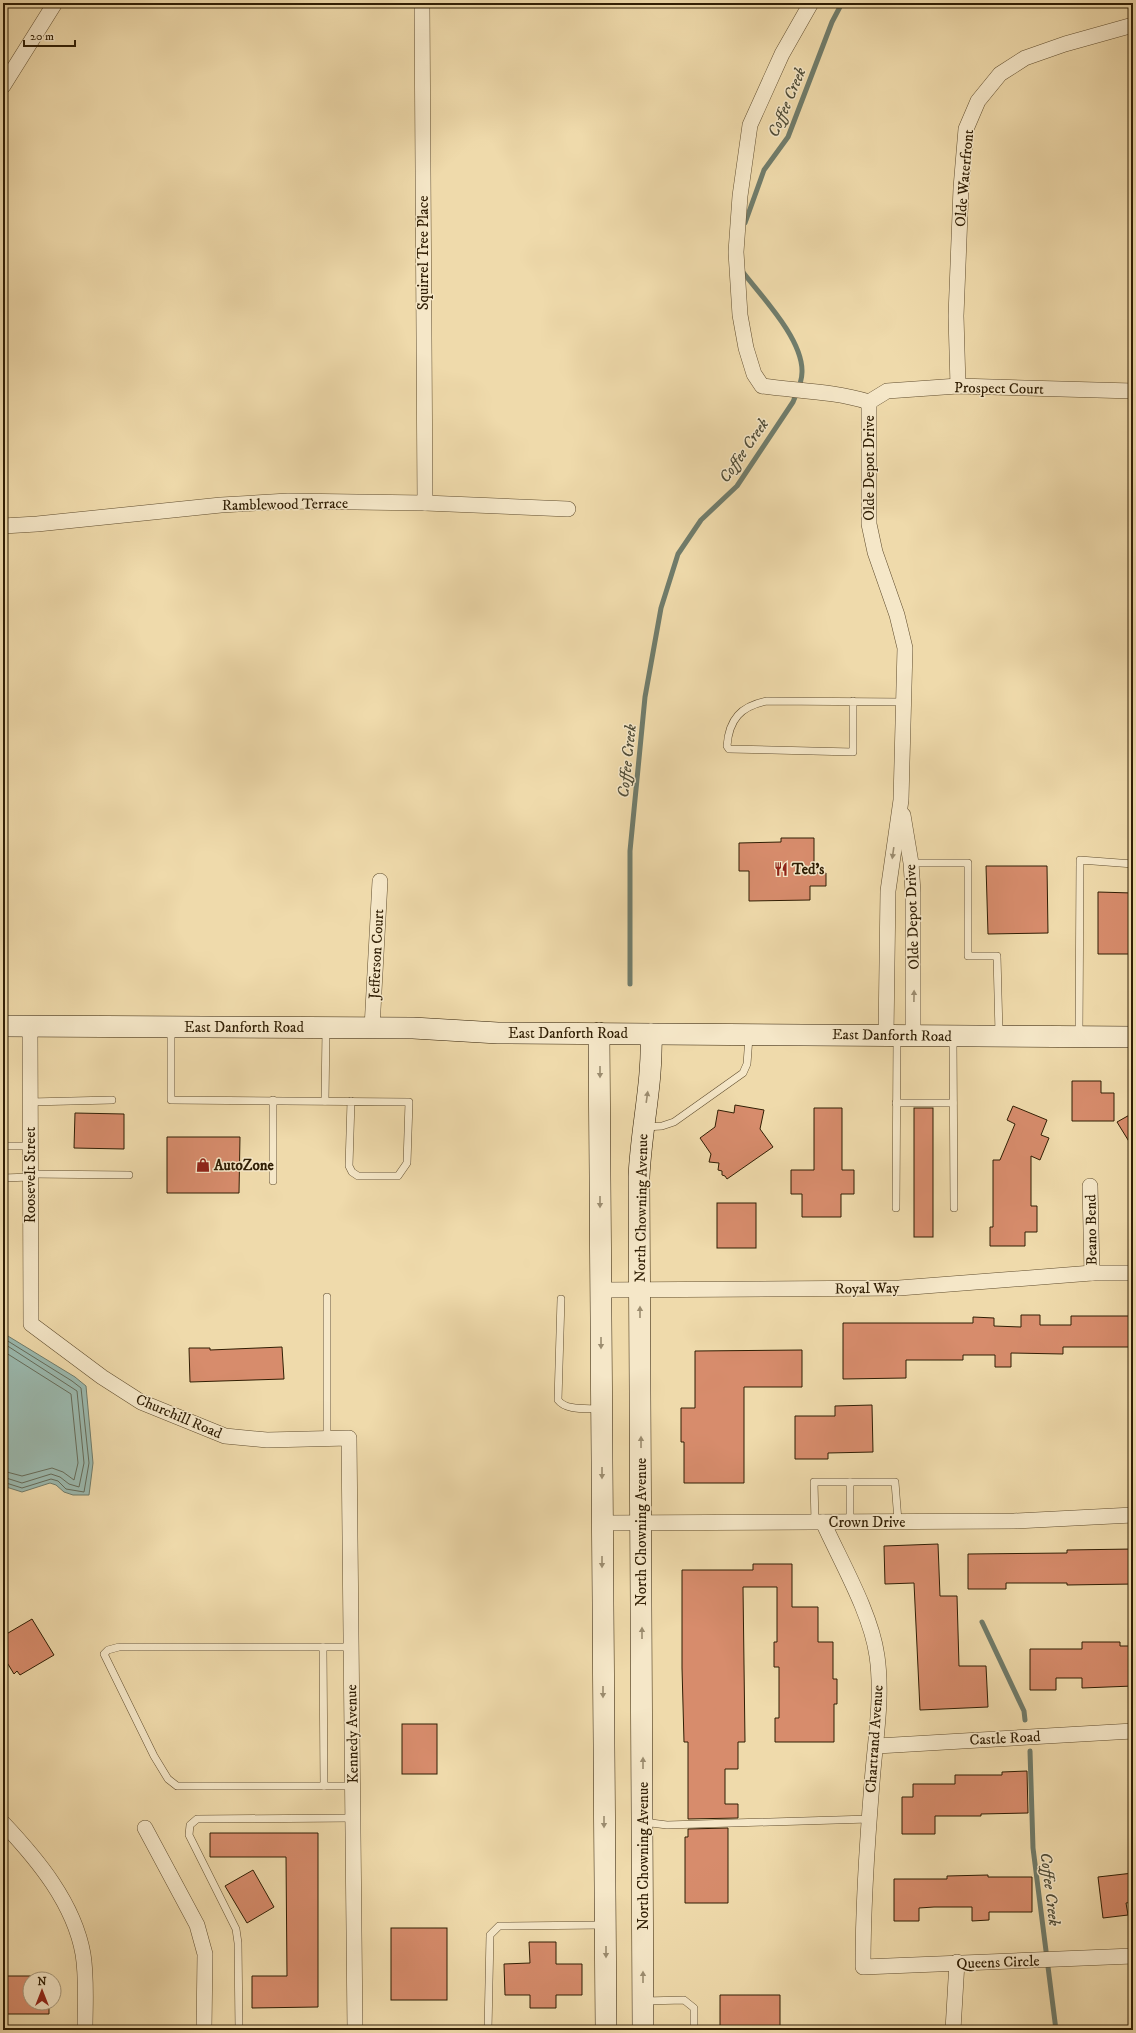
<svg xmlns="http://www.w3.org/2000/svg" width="1136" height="2033" font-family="'IM FELL DW Pica',serif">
  <rect width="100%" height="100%" fill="#efdaab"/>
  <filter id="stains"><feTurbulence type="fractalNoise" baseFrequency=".005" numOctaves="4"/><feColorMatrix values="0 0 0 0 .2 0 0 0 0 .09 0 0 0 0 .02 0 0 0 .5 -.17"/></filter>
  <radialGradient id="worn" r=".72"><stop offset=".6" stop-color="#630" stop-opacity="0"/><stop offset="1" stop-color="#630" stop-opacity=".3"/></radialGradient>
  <path fill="#9bbab0" stroke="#707c6b" d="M3 1333 75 1377 86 1386 93 1463 89 1495H73L64 1492 56 1485 50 1483 22 1492 3 1486Z"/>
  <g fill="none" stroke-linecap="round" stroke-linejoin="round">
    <g stroke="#666c5a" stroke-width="1">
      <path d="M3 1338 72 1381 81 1388 89 1463 84 1492 66 1489 58 1481 51 1479 22 1488 3 1482"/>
      <path d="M3 1343 77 1391 84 1463 79 1487 69 1484 60 1477 51 1474 22 1483 3 1477"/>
      <path d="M3 1351 71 1394 78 1463 74 1480 63 1472 52 1468 22 1476 3 1471"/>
    </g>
    <g stroke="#707c6b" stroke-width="5">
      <path d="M745 223 764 170 788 137 832 22 842 3"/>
      <path d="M630 984V851L645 697 661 608 678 554 701 520 737 486 793 402C797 392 802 383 802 372 803 339 761 296 742 271"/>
      <path d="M982 1622 1024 1711 1025 1720"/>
      <path d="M1030 1751 1033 1848 1056 2030"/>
    </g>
  </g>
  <g fill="#d78c6c" stroke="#301e04">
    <path d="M781 838H814V873H826V886H810V900L749 901V871H739V843L781 842Z"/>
    <path d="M986 866H1047L1048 933 988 934Z"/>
    <path d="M1098 892 1132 893 1133 933H1131V954H1098Z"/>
    <path d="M1072 1081H1101V1093H1114V1121H1072Z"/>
    <path d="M735 1105 764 1110 760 1129 773 1147 727 1179 725 1176 722 1175V1171L718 1170 719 1163 709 1162 711 1154 700 1138 715 1127 718 1110 734 1113Z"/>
    <path d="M1013 1106 1047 1120 1041 1135 1049 1138 1040 1160 1031 1156V1206H1037V1232H1025V1246H990V1227H993V1160H1000L1015 1124 1007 1120Z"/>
    <path d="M814 1108H842V1170H854V1194H841V1217H802V1194H791V1170H814Z"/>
    <rect x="914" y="1108" width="19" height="129"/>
    <path d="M75 1113 124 1114V1149L74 1148Z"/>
    <path d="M1133 1113V1148L1117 1122Z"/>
    <path d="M167 1137H240L239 1193H167Z"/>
    <rect x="717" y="1203" width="39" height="45"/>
    <path d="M1021 1315H1040V1325H1071V1316H1133V1347H1063V1354L1011 1353V1367H995V1355H963V1360H906V1378L843 1379V1323H973V1317L994 1318V1326L1021 1327Z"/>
    <path d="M282 1347 284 1379 190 1382 189 1348H210V1350Z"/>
    <path d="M802 1350V1387H744V1483H684V1442H681V1408H695V1351Z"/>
    <path d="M872 1405 873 1452 828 1453V1459H795V1416H835V1406Z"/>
    <path d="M938 1544 940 1596H957L959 1666H986L988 1707 920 1710 914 1583 885 1584 884 1546Z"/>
    <path d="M1133 1549V1584L1067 1585V1583H1006V1589H968V1554L1067 1553V1550Z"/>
    <path d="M753 1564H792V1607H818V1642H833V1679H837V1704H834V1742H775V1718H779V1667H774V1642H777V1587H743L745 1742H738V1769H725V1804H738V1818L688 1819V1742H684L682 1668V1570H753Z"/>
    <path d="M32 1619 54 1655 20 1675 17 1671 14 1674 3 1656V1636Z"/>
    <path d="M1082 1642H1120V1646H1133V1686L1082 1688V1678H1056V1690H1030V1649H1082Z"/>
    <rect x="402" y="1724" width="35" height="50"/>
    <path d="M1027 1771 1028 1813 981 1814V1816H935V1834H902V1797H913V1784H955V1775H1002V1772Z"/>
    <path d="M728 1828V1903H685V1837H688V1829Z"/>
    <path d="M210 1833H318V2007L252 2008V1976H287L286 1857H210Z"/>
    <path d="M253 1870 274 1907 247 1923 225 1886Z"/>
    <path d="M1133 1873V1902L1126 1903 1128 1915 1103 1918 1098 1877Z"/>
    <path d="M988 1875V1877H1032V1912H989V1920L972 1921V1907H934L919 1908V1921H894V1879H947V1876Z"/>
    <rect x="391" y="1928" width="56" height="72"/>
    <path d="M529 1942H556V1964H582V1995H556V2008H530V1995H505L504 1964 530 1963Z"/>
    <path d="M3 1976H49V1979H30V2003H49V2014H3Z"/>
    <path d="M720 1995H780V2026H765V2030H720Z"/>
  </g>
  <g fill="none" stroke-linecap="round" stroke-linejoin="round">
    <defs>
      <g id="lane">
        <path d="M853 701V752L729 749 727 746C729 719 741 706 767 701L904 702"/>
        <path d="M911 863H968V956H997L999 1033"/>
        <path d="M171 1029V1100C251 1100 330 1101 409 1102L407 1163 398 1176H358L352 1172 349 1166 351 1101"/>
        <path d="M1079 1035 1080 860 1133 864"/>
        <path d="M953 1038 954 1208"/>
        <path d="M273 1100V1181"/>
        <path d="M325 1101 326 1030"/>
        <path d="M30 1102 112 1100"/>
        <path d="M896 1103H953"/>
        <path d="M645 1127 662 1126 674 1122 743 1073 747 1064 749 1037"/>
        <path d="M3 1146H30"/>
        <path d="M31 1174 129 1175"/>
        <path d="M3 1178 31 1177"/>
        <path d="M896 1208 897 1037"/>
        <path d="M327 1297V1438"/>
        <path d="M561 1299 558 1400C566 1411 587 1408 599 1409"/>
        <path d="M850 1482V1522"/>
        <path d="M815 1522 814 1482H895L898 1521"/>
        <path d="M323 1647 324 1786"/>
        <path d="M351 1647H119L108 1650 104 1654 154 1756 168 1779 177 1786H352"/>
        <path d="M643 1822 667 1825 869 1819"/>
        <path d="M645 2001 684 2000 694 2008V2030"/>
        <path d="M239 2030 238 1943 236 1929 189 1835 190 1825 197 1819 353 1818"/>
        <path d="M488 2030 490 1935 499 1926 603 1925"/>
      </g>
      <g id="street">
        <path d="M422 3 425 503"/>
        <path d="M811 3 782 54 750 125 740 196 736 252 740 315 746 348 754 374 762 386C798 391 834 391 869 402"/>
        <path d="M3 86 55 3"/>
        <path d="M958 386 956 316 961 188 966 129 978 101 1000 74 1025 58 1065 44 1133 25"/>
        <path d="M869 402V524L875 552 897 615 905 648 901 800 888 891 886 1035"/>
        <path d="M869 402 887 391 958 386 1133 391"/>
        <path d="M3 526 37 524 221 505 288 501 425 503 568 509"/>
        <path d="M903 815 911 863 913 892V1035"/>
        <path d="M30 1026 31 1324 102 1377 141 1402 225 1436 267 1440 349 1438 355 2030"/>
        <path d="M372 1028 380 881"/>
        <path d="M1090 1186 1092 1273"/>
        <path d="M601 1290 899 1288 1092 1273H1133"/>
        <path d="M823 1522C841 1562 871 1613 877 1656 883 1698 875 1741 872 1783 867 1844 863 1905 863 1967L1133 1956"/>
        <path d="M602 1523 1014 1521 1133 1515"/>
        <path d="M877 1746 1133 1731"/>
        <path d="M3 1823C37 1859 74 1903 83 1954 87 1978 85 2005 85 2030"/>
        <path d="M145 1828 197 1925 205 1954 204 2030"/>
        <path d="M953 2030 957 1962"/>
      </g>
      <g id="secondary">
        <path d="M3 1026 413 1028 498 1033 1133 1037"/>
        <path d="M599 1033 606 2030"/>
        <path d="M643 2030 639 1177C641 1129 653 1082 651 1034"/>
      </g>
    </defs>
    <use href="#lane" stroke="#604d2e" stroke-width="8"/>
    <use href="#street" stroke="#604d2e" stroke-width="16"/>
    <use href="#secondary" stroke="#301e04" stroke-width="22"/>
    <use href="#lane" stroke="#f5e7c8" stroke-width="7"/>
    <use href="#street" stroke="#f5e7c8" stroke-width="15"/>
    <use href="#secondary" stroke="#f5e7c8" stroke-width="21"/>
  </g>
  <defs><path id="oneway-solid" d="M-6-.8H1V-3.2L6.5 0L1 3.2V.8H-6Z"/></defs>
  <g fill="#9c8d70">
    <use href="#oneway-solid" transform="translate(893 853) rotate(98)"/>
    <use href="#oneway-solid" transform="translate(914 996) rotate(-89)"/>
    <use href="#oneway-solid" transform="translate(600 1072) rotate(90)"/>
    <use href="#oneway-solid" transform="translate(647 1097) rotate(-82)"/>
    <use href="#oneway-solid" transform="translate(600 1202) rotate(90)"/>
    <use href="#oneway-solid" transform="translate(640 1312) rotate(-90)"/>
    <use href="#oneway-solid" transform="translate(601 1343) rotate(90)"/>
    <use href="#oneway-solid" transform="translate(641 1442) rotate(-90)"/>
    <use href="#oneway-solid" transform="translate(602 1473) rotate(90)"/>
    <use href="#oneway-solid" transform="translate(602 1562) rotate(90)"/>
    <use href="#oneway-solid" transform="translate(642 1633) rotate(-90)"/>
    <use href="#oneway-solid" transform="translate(603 1692) rotate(90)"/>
    <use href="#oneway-solid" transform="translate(643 1763) rotate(-90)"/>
    <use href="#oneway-solid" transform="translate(604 1822) rotate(90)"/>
    <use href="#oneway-solid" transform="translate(606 1952) rotate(90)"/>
    <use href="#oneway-solid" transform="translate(643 1977) rotate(-90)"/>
  </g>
  <defs>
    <symbol id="restaurant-bare" viewBox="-9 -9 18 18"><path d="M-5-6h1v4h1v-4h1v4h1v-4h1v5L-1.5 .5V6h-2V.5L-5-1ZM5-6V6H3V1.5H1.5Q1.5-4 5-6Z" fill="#8f2418" stroke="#f5e7c8" stroke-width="2.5" paint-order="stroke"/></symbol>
    <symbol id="shop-bare" viewBox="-9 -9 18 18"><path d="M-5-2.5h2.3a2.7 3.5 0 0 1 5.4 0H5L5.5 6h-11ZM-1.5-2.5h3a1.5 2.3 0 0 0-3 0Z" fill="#8f2418" stroke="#f5e7c8" stroke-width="2.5" paint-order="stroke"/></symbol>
  </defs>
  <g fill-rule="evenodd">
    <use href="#restaurant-bare" x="771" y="859" width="20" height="20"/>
    <use href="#shop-bare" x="193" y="1155" width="20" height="20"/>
  </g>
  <g text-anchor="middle" stroke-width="3" stroke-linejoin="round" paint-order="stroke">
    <g font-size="15" fill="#301e04" stroke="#f5e7c8">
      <text transform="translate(964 178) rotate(-85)" y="5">Olde Waterfront</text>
      <text transform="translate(423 253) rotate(-90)" y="5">Squirrel Tree Place</text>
      <text transform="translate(999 388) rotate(1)" y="5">Prospect Court</text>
      <text transform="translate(869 468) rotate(-90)" y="5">Olde Depot Drive</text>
      <text transform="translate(285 504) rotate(-1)" y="5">Ramblewood Terrace</text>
      <text transform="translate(912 917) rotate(-92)" y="5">Olde Depot Drive</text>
      <text transform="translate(376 954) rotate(-87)" y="5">Jefferson Court</text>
      <text x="244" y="1032">East Danforth Road</text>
      <text x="568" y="1038">East Danforth Road</text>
      <text transform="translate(892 1035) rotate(1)" y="5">East Danforth Road</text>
      <text transform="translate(30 1175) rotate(-90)" y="5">Roosevelt Street</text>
      <text transform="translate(641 1208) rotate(-89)" y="5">North Chowning Avenue</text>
      <text transform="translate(1091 1230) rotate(-91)" y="5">Beano Bend</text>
      <text transform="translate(867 1288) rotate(-1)" y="5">Royal Way</text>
      <text transform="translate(179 1416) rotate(23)" y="5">Churchill Road</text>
      <text x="867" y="1527">Crown Drive</text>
      <text transform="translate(641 1532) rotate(-90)" y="5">North Chowning Avenue</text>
      <text transform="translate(352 1734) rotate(-91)" y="5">Kennedy Avenue</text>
      <text transform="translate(1005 1738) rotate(-3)" y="5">Castle Road</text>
      <text transform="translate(874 1739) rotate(-86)" y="5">Chartrand Avenue</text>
      <text transform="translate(643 1856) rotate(-90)" y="5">North Chowning Avenue</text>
      <text transform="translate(998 1962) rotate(-2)" y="5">Queens Circle</text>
    </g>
    <g font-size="15" font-weight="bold" fill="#301e04" stroke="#f5e7c8" text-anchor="start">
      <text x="792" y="874">Ted's</text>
      <text x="214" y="1170">AutoZone</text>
    </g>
    <g font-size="16" font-style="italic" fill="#504d38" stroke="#f5e7c8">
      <text transform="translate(786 102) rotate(-67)" y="6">Coffee Creek</text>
      <text transform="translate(743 450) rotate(-55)" y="6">Coffee Creek</text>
      <text transform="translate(626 761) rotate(-84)" y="6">Coffee Creek</text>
      <text transform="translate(1051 1889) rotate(83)" y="6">Coffee Creek</text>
    </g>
  </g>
  <rect width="1136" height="2033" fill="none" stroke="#efdaab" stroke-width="16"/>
  <rect x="4" y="4" width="1128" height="2025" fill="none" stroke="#301e04" stroke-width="2"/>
  <rect x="8" y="8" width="1120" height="2017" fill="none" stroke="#301e04"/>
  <g transform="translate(42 1991)"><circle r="19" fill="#f5e7c8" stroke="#a6977a"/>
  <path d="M0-3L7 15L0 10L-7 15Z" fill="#8f2418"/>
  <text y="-6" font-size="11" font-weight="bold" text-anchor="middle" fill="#301e04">N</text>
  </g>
  <path d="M24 40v6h51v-6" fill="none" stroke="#301e04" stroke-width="2"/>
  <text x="30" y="40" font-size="12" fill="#301e04" stroke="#f5e7c8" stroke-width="3" paint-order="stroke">20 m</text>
  <rect width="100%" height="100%" filter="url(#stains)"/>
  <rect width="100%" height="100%" fill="url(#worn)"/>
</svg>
